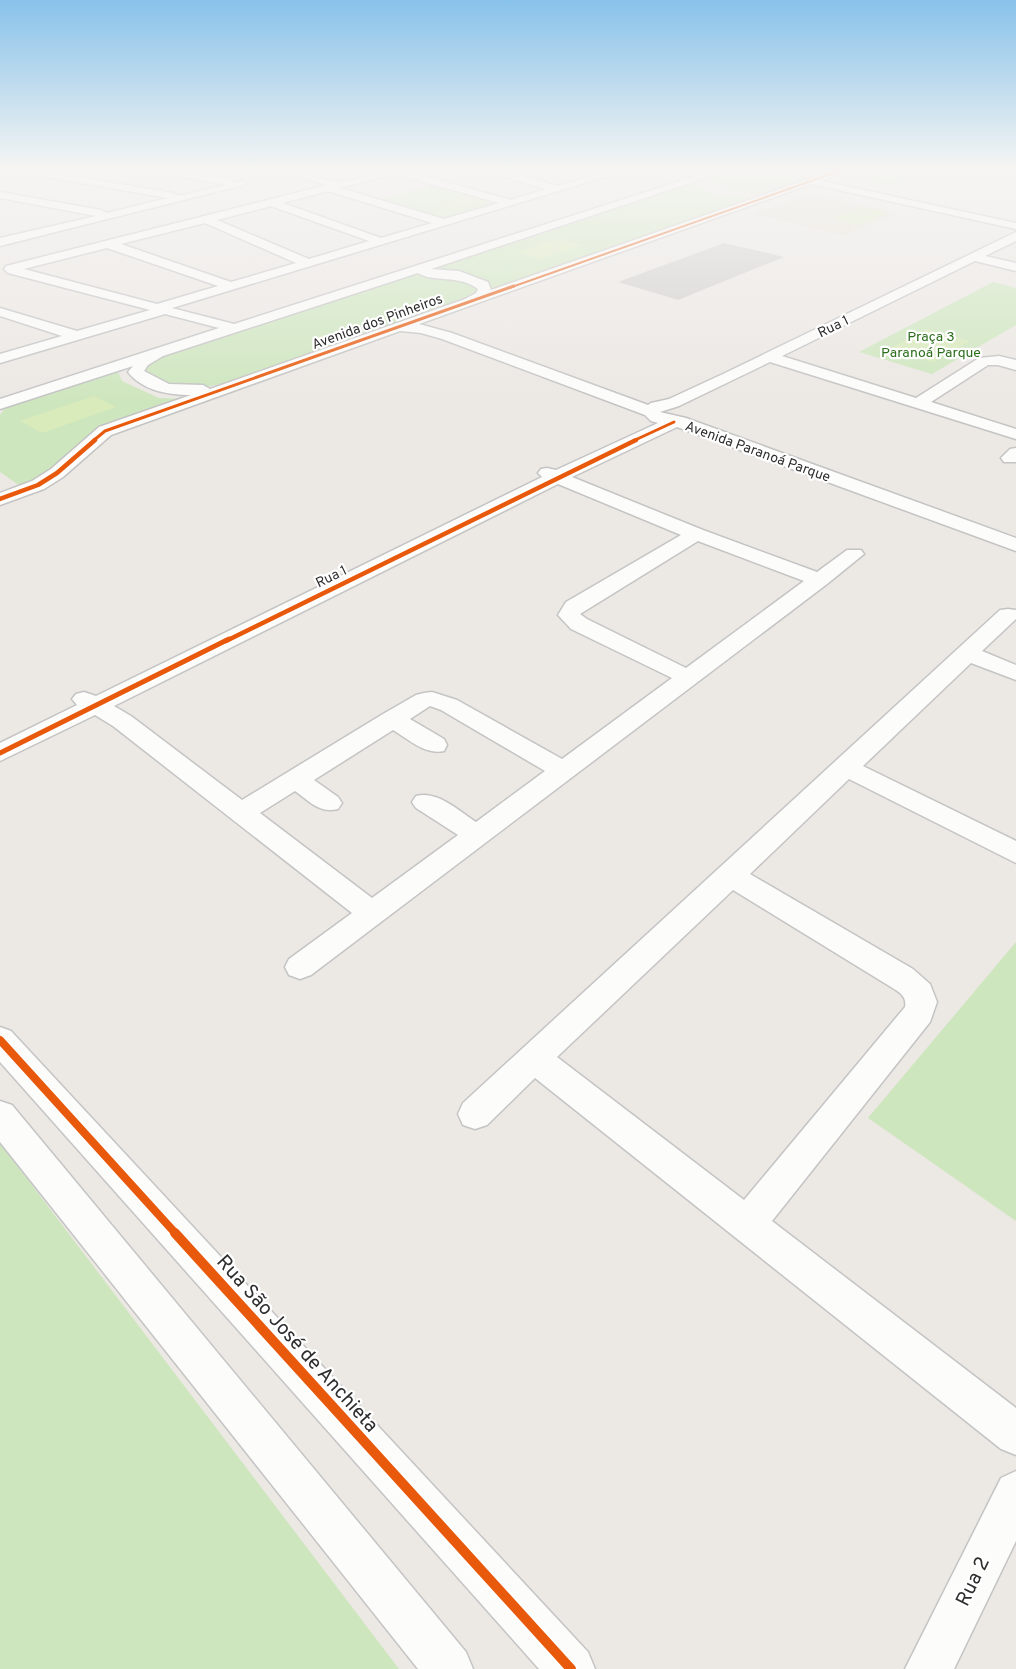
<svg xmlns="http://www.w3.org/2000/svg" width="1016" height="1669" font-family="Overpass,sans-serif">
  <rect width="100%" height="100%" fill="#ece8e4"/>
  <path fill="#e6e0d3" d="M810 193 899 213 843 235 753 214Z"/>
  <g fill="#cee6be">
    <path d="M728 169H841C823 175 806 184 787 189 769 195 724 196 709 182L714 173Z"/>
    <path d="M881 169H928L930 170 898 181 903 183 893 187 870 182 865 174Z"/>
    <path d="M693 180C705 199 743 197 762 196L488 293 487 284C468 271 446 272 424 270Z"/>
    <path d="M433 185 496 203 439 219 376 201Z"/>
    <path d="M426 274 469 281 478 289 474 296 235 381 205 387 165 385 143 371 149 362 173 351 394 278Z"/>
    <path d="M993 282 1016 288V325L932 374 859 352Z"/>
    <path d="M117 369 122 381 159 398 192 399 108 427 30 493 0 472V415L7 405Z"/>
    <path d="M1016 942V1221L868 1118Z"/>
    <path d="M0 1143 399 1669H0Z"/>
  </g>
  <g fill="#d9eabb">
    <path d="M465 196 488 202 456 211 433 205Z"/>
    <path d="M862 207 888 213 859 225 832 219Z"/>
    <path d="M558 239 582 245 541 260 517 252Z"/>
    <path d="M927 329 970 341 933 362 889 349Z"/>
    <path d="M94 396 116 407 42 433 20 421Z"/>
  </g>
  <path fill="#d1cecb" d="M724 243 784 257 678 300 618 282Z"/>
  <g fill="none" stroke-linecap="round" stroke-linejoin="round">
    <defs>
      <g id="minor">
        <path d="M13 169H33L173 193 178 196 227 185 156 172 151 169H171L230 179 235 183 242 181 247 184 0 246V238L96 216 0 198V192L101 210 107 213 168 198 18 172Z"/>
        <path d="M272 169C296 167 322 184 342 181 365 179 385 169 408 169L407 171 511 200 546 189 486 171 485 169H499L558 186 617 169H631L172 308 234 324 718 169H732L431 269 459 271 488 282 491 290 837 169H850L822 181 1016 223V229L811 184 419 324 452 333 648 405 651 403 669 399 723 374 1016 232V241L985 256 1016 263V271L975 261 782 356 916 398 979 358 999 356 1016 360V370L998 365H988L931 402 1016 429V439L770 362 679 406 660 412 686 418 1016 538V551L677 427 572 477 703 530 817 572 847 550H861L864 554 827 584 311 975 300 979 289 975 285 967 289 959 352 913 113 726 95 715 0 761V743L77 705 72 699 76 694 84 692 96 696 542 477 538 473 541 469 547 468 556 470 658 423 651 421 645 415 442 339 421 333 400 331 111 435 63 477 44 489 0 505V493L32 481 51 469 99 427 191 395C169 395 143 391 128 372L133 366 0 409V399L219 328 165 314 0 363V354L62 336 0 316V308L77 331 150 310 8 273 4 269 6 266 327 185ZM395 174 499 203 444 219 340 188ZM328 191 432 223 381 238 283 203ZM271 206 369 241 309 259 217 220ZM205 223 296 263 231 282 121 244ZM107 248 218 286 157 304 24 269ZM418 273C434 283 458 274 478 289L476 293 465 299 210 389 203 385 169 384 144 371 148 365 163 356ZM558 484 681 535 566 602 558 615 571 629 672 678 562 759 457 700 432 692 424 693 416 695 383 714 242 800 131 716 114 706ZM698 541 804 581 686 668 587 619 580 614ZM430 706 441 710 545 771 476 822C459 811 437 790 416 796L412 802 416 808 458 835 372 898 260 813 295 791C309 801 320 814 338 809L342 803 338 797 314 780 393 730C408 739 425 755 444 751L447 745 444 739 410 719Z"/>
        <path d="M1016 448V462H1004L1001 458 1010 449Z"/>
        <path d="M1008 609 1016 610V619L982 651 1016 665V680L971 663 863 766 1016 841V863L849 779 750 874 913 969 930 984 937 1002 930 1022 772 1221 1016 1408V1455L1001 1449 535 1078 487 1125 475 1129 463 1125 458 1114 463 1103 1000 610ZM733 890 891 987C899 992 907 996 905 1007L744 1200 557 1057Z"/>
        <path d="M0 1027 11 1031 588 1652 595 1669H539L0 1062Z"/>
        <path d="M0 1101 12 1105 466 1652 473 1669H418L0 1142Z"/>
        <path d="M1016 1471V1541L954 1669H905L1001 1478Z"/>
      </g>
    </defs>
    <use href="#minor" stroke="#c5c4c5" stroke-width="3"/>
    <use href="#minor" fill="#fcfcfb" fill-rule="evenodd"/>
    <defs>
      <path id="cycleway-far5" d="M509 288 845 169"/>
      <g id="cycleway-far4">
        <path d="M93 441 105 431 514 286"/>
        <path d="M633 441 674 422"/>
      </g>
      <g id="cycleway-far3">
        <path d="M0 499 38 485 57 473 95 440"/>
        <path d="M226 641 636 440"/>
      </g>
      <path id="cycleway-far2" d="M0 753 229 639"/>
      <path id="cycleway-far1" d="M0 1040 177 1235"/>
      <path id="cycleway" d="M175 1233 571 1669"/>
    </defs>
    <use href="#cycleway-far5" stroke="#fff" stroke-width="4"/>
    <use href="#cycleway-far4" stroke="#fff" stroke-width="5"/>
    <use href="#cycleway-far3" stroke="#fff" stroke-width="8"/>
    <use href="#cycleway-far2" stroke="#fff" stroke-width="9"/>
    <use href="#cycleway-far1" stroke="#fff" stroke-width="11"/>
    <use href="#cycleway" stroke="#fff" stroke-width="14"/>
    <use href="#cycleway-far5" stroke="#e8590c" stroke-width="2"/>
    <use href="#cycleway-far4" stroke="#e8590c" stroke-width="3"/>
    <use href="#cycleway-far3" stroke="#e8590c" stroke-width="4.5"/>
    <use href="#cycleway-far2" stroke="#e8590c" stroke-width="5"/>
    <use href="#cycleway-far1" stroke="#e8590c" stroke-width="8"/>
    <use href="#cycleway" stroke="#e8590c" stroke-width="10"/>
  </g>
  <linearGradient id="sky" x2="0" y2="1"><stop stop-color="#88c2ea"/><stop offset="0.42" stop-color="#f6f5f3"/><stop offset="1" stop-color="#f6f5f3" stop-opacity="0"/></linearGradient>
  <rect width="1016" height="402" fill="url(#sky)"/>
  <g text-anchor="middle" stroke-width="4.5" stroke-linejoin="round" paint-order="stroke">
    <g font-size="14" fill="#2e2e2e" stroke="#fff">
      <text transform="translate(377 321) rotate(-20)" y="5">Avenida dos Pinheiros</text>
      <text transform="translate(833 326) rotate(-26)" y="5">Rua 1</text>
      <text transform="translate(758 451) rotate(20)" y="5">Avenida Paranoá Parque</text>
      <text transform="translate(331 576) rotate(-26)" y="5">Rua 1</text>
    </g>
    <g font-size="14" fill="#2c6e1b" stroke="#fff">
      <text x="931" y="341">Praça 3<tspan x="931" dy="16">Paranoá Parque</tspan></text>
    </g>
    <g font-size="20" fill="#2e2e2e" stroke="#fff">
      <text transform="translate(298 1343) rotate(48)" y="7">Rua São José de Anchieta</text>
      <text transform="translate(972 1581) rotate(-64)" y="7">Rua 2</text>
    </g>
  </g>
</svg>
